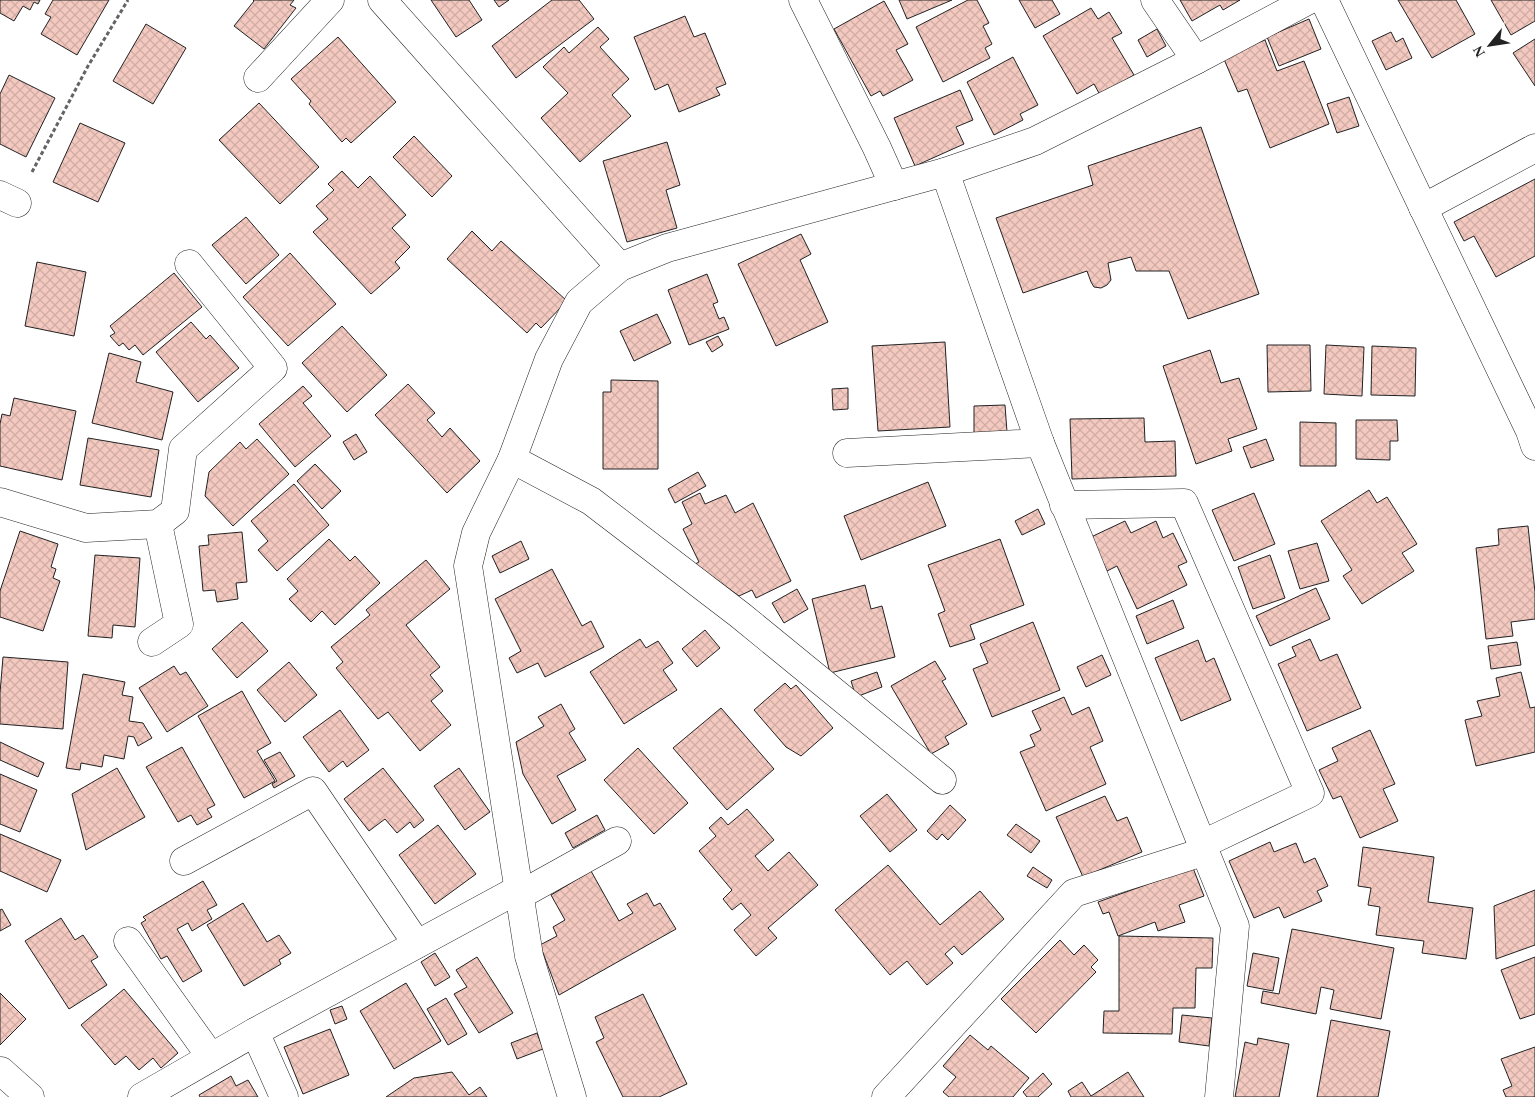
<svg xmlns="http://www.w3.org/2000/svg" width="1535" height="1097" font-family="'Times New Roman',serif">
  <defs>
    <pattern id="building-cross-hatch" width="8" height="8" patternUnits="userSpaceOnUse" patternTransform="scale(1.25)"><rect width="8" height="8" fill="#f3c9c0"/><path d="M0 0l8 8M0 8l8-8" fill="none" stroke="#d0aca5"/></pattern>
  </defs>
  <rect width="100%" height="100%" fill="#fff"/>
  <g fill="url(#building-cross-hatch)" stroke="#222">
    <path d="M0 0H40L38 4 34 2 30 10 23 6 14 21 0 13Z"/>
    <path d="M53 0H109L77 55 41 34 51 17 45 14Z"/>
    <path d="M253 0H294L290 5 296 8 264 49 234 26 254 1Z"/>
    <path d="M431 0H469L482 20 456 37Z"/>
    <path d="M494 0H509L499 7Z"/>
    <path d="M552 0H579L594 19 516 78 492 46Z"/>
    <path d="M899 0H952L907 19Z"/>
    <path d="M968 0H977L989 23 983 26 992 44 985 48 990 58 943 82 916 27Z"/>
    <path d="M1019 0H1052L1060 14 1035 28Z"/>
    <path d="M1180 0H1240L1223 10 1220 5 1192 21Z"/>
    <path d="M1398 0H1456L1475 34 1432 58Z"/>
    <path d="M1491 0H1535V21L1511 35Z"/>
    <path d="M884 1 908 44 896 50 913 80 883 96 880 91 871 96 834 29Z"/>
    <path d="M1091 8 1098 19 1109 12 1122 33 1112 38 1134 75 1100 95 1094 84 1077 94 1043 36Z"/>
    <path d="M685 16 694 37 705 33 726 84 716 88 720 95 679 112 668 84 655 90 634 37Z"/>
    <path d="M1309 19 1321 49 1279 66 1267 37Z"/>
    <path d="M146 24 186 48 153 104 113 81Z"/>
    <path d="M598 27 609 39 600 47 629 79 612 95 631 116 580 162 541 118 568 93 543 67 564 47 569 53Z"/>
    <path d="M1157 29 1166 46 1147 57 1138 40Z"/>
    <path d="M1391 32 1396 42 1403 38 1412 58 1386 70 1372 41Z"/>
    <path d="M338 37 396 102 351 143 346 138 342 142 309 104 311 101 291 79Z"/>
    <path d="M1535 39V86L1513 53Z"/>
    <path d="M1265 40 1277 71 1304 61 1329 124 1270 148 1247 89 1238 92 1223 57Z"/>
    <path d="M1013 57 1038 105 1020 114 1023 120 994 135 967 82Z"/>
    <path d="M9 75 55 98 26 157 0 144V94Z"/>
    <path d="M960 90 973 120 956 127 964 144 915 166 894 118Z"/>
    <path d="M1349 97 1359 126 1337 133 1327 104Z"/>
    <path d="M259 103 319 167 280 204 219 140Z"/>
    <path d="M80 123 125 143 98 202 53 182Z"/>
    <path d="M1201 127 1259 294 1188 319 1169 271H1136L1131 257 1108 263 1111 280 1107 285 1101 288 1094 287 1091 282 1087 271 1023 293 996 218 1093 185 1088 166Z"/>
    <path d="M414 136 452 176 432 197 393 157Z"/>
    <path d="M667 142 680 185 666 190 677 228 627 242 603 161Z"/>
    <path d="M342 171 358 188 370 176 406 215 392 228 410 247 395 262 400 268 371 294 313 232 328 219 316 206 334 190 328 184Z"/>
    <path d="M1535 179V256L1496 277 1474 236 1464 241 1454 222Z"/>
    <path d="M246 217 279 255 246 284 212 245Z"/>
    <path d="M472 231 492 251 501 241 567 301 541 328 536 323 527 333 447 259Z"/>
    <path d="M801 234 811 254 800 260 828 322 776 346 738 264Z"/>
    <path d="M290 253 336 304 288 346 243 297Z"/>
    <path d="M37 262 86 272 74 336 25 326Z"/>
    <path d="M174 273 202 307 143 355 135 345 129 350 123 343 119 346 110 336 115 333 110 326Z"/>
    <path d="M707 274 718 302 713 304 719 319 724 317 729 329 689 345 668 290Z"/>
    <path d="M657 314 671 343 634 361 620 331Z"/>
    <path d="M191 322 206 339 210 335 239 368 198 402 156 352Z"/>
    <path d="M342 326 387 375 347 412 302 363Z"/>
    <path d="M718 336 723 345 712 352 706 342Z"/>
    <path d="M945 342 950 427 878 431 872 346Z"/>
    <path d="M1267 345H1310L1311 391 1268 392Z"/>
    <path d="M1326 345 1364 347 1362 396 1324 394Z"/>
    <path d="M1372 346 1416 348 1415 396 1371 395Z"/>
    <path d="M1210 350 1221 383 1239 378 1257 429 1228 439 1232 451 1196 464 1163 366Z"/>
    <path d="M109 353 141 362 136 382 173 392 162 440 92 423Z"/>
    <path d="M611 380 658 381V469H603V392H611Z"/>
    <path d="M408 384 435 413 427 420 442 437 450 428 480 461 447 493 375 415Z"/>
    <path d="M303 386 312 396 303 403 331 436 295 467 259 424Z"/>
    <path d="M848 388V409L833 410 832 389Z"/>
    <path d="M14 398 76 411 62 480 0 466V424L2 414 10 416Z"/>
    <path d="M1005 405 1007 432 974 433V406Z"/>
    <path d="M1144 418 1145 442 1175 441 1176 476 1072 479 1070 419Z"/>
    <path d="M1356 420H1397L1398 441H1390V460L1356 459Z"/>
    <path d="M1300 422 1336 423V466H1300Z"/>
    <path d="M356 434 367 452 354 460 343 442Z"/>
    <path d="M88 438 159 450 151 497 80 485Z"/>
    <path d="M257 439 289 474 233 526 205 496 209 472 240 442 246 449Z"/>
    <path d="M1266 439 1274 460 1251 468 1243 447Z"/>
    <path d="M315 464 341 491 322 509 297 481Z"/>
    <path d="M698 472 706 486 675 503 668 489Z"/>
    <path d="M928 482 946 526 861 560 844 516Z"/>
    <path d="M294 484 329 525 277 571 258 550 268 541 251 521Z"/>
    <path d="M1369 490 1377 503 1387 497 1417 544 1402 553 1414 571 1362 604 1343 576 1352 570 1321 521Z"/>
    <path d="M700 493 705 504 726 495 735 513 753 503 791 581 756 598 752 590 739 596 695 564 699 562 683 529 692 524 682 502Z"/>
    <path d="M1254 493 1275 544 1234 561 1212 510Z"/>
    <path d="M1038 509 1045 524 1022 535 1015 521Z"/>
    <path d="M1125 521 1131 533 1156 521 1163 538 1173 533 1187 562 1178 566 1187 585 1137 609 1117 566 1107 571 1091 537Z"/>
    <path d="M1528 526 1535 592V619L1511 622 1513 636 1486 639 1476 548 1499 545 1498 529Z"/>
    <path d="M20 531 58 544 51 567 56 569 53 578 60 581 43 631 0 617V591Z"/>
    <path d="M242 532 247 582 236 583 238 599 217 602 215 590 203 591 199 546 209 545 208 535Z"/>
    <path d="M329 539 350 561 355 556 380 583 335 625 322 611 311 622 289 599 298 591 287 579Z"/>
    <path d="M1000 539 1024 605 970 625 975 639 950 647 938 614 945 611 928 565Z"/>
    <path d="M521 541 529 559 500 573 492 556Z"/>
    <path d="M1317 543 1329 581 1300 589 1288 551Z"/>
    <path d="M95 555 140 558 135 627 113 625 112 638 88 636Z"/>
    <path d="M1270 555 1285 598 1253 609 1238 567Z"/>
    <path d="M426 560 450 589 406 625 440 667 430 675 443 691 431 701 451 725 420 751 388 712 378 719 336 668 343 662 331 647 370 615 366 610Z"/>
    <path d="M552 569 582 626 591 621 604 647 545 677 538 663 517 673 509 658 521 651 495 599Z"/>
    <path d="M865 585 871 609 882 606 895 657 830 673 812 599Z"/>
    <path d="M1316 588 1330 619 1270 646 1256 616Z"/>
    <path d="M797 589 808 609 784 623 772 603Z"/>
    <path d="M1173 600 1184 628 1147 644 1136 616Z"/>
    <path d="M242 622 268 651 237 678 212 649Z"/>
    <path d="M1033 622 1060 690 992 717 973 669 988 663 980 644Z"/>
    <path d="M705 630 720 648 697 667 682 649Z"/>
    <path d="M640 639 646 648 658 641 673 663 663 670 677 690 624 724 590 672Z"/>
    <path d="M1310 639 1320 661 1337 654 1361 708 1307 731 1278 664 1296 656 1292 647Z"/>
    <path d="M1198 640 1206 662 1214 658 1231 700 1181 721 1155 658Z"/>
    <path d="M1517 642 1521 665 1491 669 1488 646Z"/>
    <path d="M1102 655 1111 675 1086 687 1077 667Z"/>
    <path d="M3 657 68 662 63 729 0 724V693Z"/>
    <path d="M935 661 946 679 942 681 967 724 945 737 949 744 931 754 891 686Z"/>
    <path d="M289 662 317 695 285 722 257 690Z"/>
    <path d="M174 666 180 675 186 672 208 706 167 732 139 688Z"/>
    <path d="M877 672 882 687 856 697 851 681Z"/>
    <path d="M1521 672 1530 708 1535 707V752L1476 766 1465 720 1482 716 1477 701 1500 696 1496 678Z"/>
    <path d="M83 674 125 682 122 695 133 697 129 721 143 723 152 738 138 746 134 737 128 736 124 759 104 755 102 767 81 763 80 770 66 768Z"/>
    <path d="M785 683 791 689 796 685 833 728 801 756 786 747 754 710Z"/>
    <path d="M242 691 271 743 257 751 275 781 244 798 198 716Z"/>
    <path d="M1064 697 1072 715 1089 707 1103 741 1090 747 1106 784 1046 811 1020 752 1035 746 1030 735 1041 730 1032 711Z"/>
    <path d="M561 704 575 729 569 733 586 760 557 776 576 810 552 824 523 774 516 742 544 726 538 717Z"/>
    <path d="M721 708 774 769 727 810 673 748Z"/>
    <path d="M340 710 369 750 347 767 343 761 329 772 303 737Z"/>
    <path d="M1370 730 1395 784 1383 789 1398 821 1360 838 1341 796 1333 799 1319 770 1338 761 1332 748Z"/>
    <path d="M0 742 44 763 38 777 0 760Z"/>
    <path d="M182 747 215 805 207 809 212 817 197 825 191 815 178 822 146 767Z"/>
    <path d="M638 748 688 803 654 834 604 780Z"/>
    <path d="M280 752 295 776 274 788 272 784 277 781 264 760Z"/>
    <path d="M117 768 145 817 86 850 72 794Z"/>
    <path d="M383 768 424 820 414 828 410 822 397 833 385 819 369 831 344 799Z"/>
    <path d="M459 768 490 812 465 830 434 786Z"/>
    <path d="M0 774 37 790 20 832 0 824Z"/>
    <path d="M887 794 917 830 890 852 860 816Z"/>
    <path d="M1105 796 1117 821 1127 817 1142 852 1083 877 1056 817Z"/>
    <path d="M950 805 966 820 948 840 942 834 937 840 927 831Z"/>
    <path d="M747 809 774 840 755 856 768 871 789 852 818 885 768 928 777 938 756 956 734 930 751 915 741 903 732 910 723 899 732 890 699 851 716 836 709 828 721 817 728 825Z"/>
    <path d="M597 815 605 830 573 848 565 833Z"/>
    <path d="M1016 824 1040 841 1031 853 1007 835Z"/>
    <path d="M438 825 476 874 435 904 399 855Z"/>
    <path d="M0 834 61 860 47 892 0 871Z"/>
    <path d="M1270 842 1274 852 1296 843 1304 863 1315 858 1328 886 1317 891 1322 901 1284 918 1279 907 1254 918 1229 861Z"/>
    <path d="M1363 847 1434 857 1428 902 1473 908 1466 959 1422 953 1424 941 1376 935 1380 907 1368 905 1371 888 1358 886Z"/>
    <path d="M888 865 940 925 980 891 1004 919 962 955 954 946 945 954 953 963 927 985 907 961 890 975 835 910Z"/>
    <path d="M1033 867 1052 880 1047 888 1027 876Z"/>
    <path d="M1193 868 1204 896 1179 905 1185 922 1158 931 1155 922 1118 936 1109 912 1103 914 1098 902Z"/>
    <path d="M591 871 619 921 633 913 627 904 647 893 654 906 660 903 676 929 559 995 540 945 557 936 553 927 565 920 551 895Z"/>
    <path d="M203 881 217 905 207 910 212 919 192 931 188 923 177 929 202 971 183 982 167 956 161 959 141 923 146 920 143 917Z"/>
    <path d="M1535 890V945L1496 959 1494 906Z"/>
    <path d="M243 903 267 942 279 935 291 953 279 960 281 964 244 986 207 925Z"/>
    <path d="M2 909 11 925 0 931V910Z"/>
    <path d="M61 918 75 940 83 935 98 957 91 961 107 985 69 1009 25 941Z"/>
    <path d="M1292 929 1394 948 1381 1019 1330 1009 1334 990 1321 987 1316 1014 1261 1003 1263 991 1279 994Z"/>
    <path d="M1119 936 1213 938 1212 968H1196L1195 1008H1173L1172 1034 1103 1033 1104 1011H1119Z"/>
    <path d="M1060 940 1074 955 1084 945 1098 960 1091 967 1096 972 1036 1033 1001 999Z"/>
    <path d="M435 953 450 977 435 986 421 962Z"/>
    <path d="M1253 953 1279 958 1273 991 1247 986Z"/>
    <path d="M477 957 513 1013 479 1033 454 994 467 987 456 970Z"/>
    <path d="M1535 957V1014L1520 1019 1501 970Z"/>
    <path d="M406 983 441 1041 394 1069 360 1011Z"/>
    <path d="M124 989 178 1053 161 1068 153 1058 139 1070 126 1056 115 1065 81 1025Z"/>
    <path d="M0 993 26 1019 0 1045Z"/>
    <path d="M643 994 687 1084 659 1097H623L596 1042 604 1038 595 1017Z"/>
    <path d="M446 998 467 1034 448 1045 427 1009Z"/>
    <path d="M342 1006 347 1019 335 1024 330 1010Z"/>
    <path d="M1182 1015 1212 1018 1209 1046 1179 1042Z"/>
    <path d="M1331 1020 1390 1031 1378 1097H1317Z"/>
    <path d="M330 1029 349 1075 303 1094 284 1047Z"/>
    <path d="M537 1033 543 1049 517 1059 511 1043Z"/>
    <path d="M970 1035 988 1050 991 1046 1029 1078 1013 1097H949L943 1092 956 1077 943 1066Z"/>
    <path d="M1258 1038 1289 1044 1279 1097H1235L1245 1042 1257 1045Z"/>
    <path d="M1535 1047V1097H1506L1503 1090 1512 1086 1501 1059Z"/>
    <path d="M452 1072 469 1095 480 1087 487 1097H386L414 1078Z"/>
    <path d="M1128 1072 1144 1097H1071L1068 1091 1082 1082 1091 1096Z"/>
    <path d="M1043 1073 1052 1084 1038 1097H1027L1023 1092Z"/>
    <path d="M231 1076 236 1086 248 1080 258 1097H200L199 1095Z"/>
  </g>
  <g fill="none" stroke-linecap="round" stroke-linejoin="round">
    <defs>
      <g id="minor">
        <path d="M382 0 620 267"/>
        <path d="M803 0 877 148 894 186"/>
        <path d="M1155 0 1196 60"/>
        <path d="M1324 0 1530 431 1535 446"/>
        <path d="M258 78 330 0"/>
        <path d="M945 172 1040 443 1235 926 1219 1097"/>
        <path d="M0 195 17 203"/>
        <path d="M1423 208 1535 148"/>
        <path d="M847 453 1040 443"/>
        <path d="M512 459 591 501 740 615 942 780"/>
        <path d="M0 502 86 528 158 524 175 511 183 449 273 368 189 264"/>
        <path d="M1064 505 1184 503 1310 793 1203 844"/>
        <path d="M152 642 179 624 158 524"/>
        <path d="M184 861 313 791 417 944"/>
        <path d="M520 895 617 841"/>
        <path d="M128 941 211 1057"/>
        <path d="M255 1032 284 1097"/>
        <path d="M1 1071 30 1097"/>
        <path d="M142 1097 255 1032 519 889"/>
        <path d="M572 1097 529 956 468 566 476 533 512 459 549 359 579 302 620 267 667 248 945 172 1035 141 1196 60 1309 0"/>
        <path d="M886 1097 1074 893 1206 851"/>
      </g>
    </defs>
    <use href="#minor" stroke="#222" stroke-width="29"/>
    <path stroke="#646464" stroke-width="3" stroke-dasharray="4 2.5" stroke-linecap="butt" d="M32 172 88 66 128 0"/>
    <use href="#minor" stroke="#fff" stroke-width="28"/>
  </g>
  <g transform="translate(1490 45) rotate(240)" stroke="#ffffff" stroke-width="4" paint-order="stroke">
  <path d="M0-4L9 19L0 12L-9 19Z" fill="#222222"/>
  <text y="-8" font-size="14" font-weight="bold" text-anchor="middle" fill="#222222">N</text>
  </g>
</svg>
